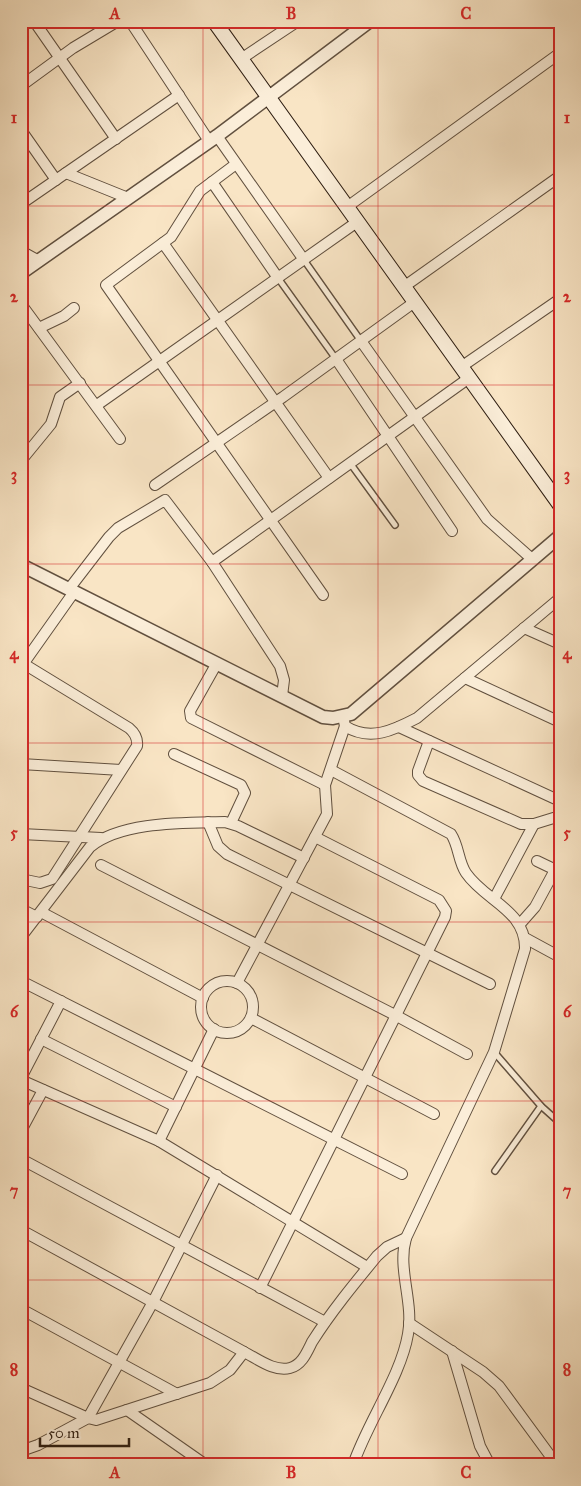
<svg xmlns="http://www.w3.org/2000/svg" width="581" height="1486" font-family="'IM FELL Great Primer',serif">
  <rect width="100%" height="100%" fill="#f9e5c5"/>
  <filter id="stains"><feTurbulence type="fractalNoise" baseFrequency=".004" numOctaves="4"/><feColorMatrix values="0 0 0 0 .2 0 0 0 0 .09 0 0 0 0 .02 0 0 0 .5 -.17"/></filter>
  <radialGradient id="worn" r=".72"><stop offset=".6" stop-color="#630" stop-opacity="0"/><stop offset="1" stop-color="#630" stop-opacity=".3"/></radialGradient>
  <g fill="none" stroke-linecap="round" stroke-linejoin="round">
    <defs>
      <g id="service">
        <path d="M304 260 361 341"/>
        <path d="M278 278 336 359"/>
        <path d="M350 463 395 525"/>
        <path d="M494 1052 541 1106 560 1123"/>
        <path d="M495 1171 541 1106"/>
      </g>
      <g id="minor">
        <path d="M34 21 116 139"/>
        <path d="M130 21 209 141"/>
        <path d="M241 59 298 21"/>
        <path d="M21 86 73 48 118 21"/>
        <path d="M21 130 56 180"/>
        <path d="M217 136 304 260"/>
        <path d="M236 164 200 191 171 237 106 285 323 595"/>
        <path d="M66 173 128 198"/>
        <path d="M212 182 278 278"/>
        <path d="M21 204 179 95"/>
        <path d="M347 207 560 53"/>
        <path d="M163 243 329 478"/>
        <path d="M21 251 39 261"/>
        <path d="M405 286 560 176"/>
        <path d="M21 304 120 439"/>
        <path d="M39 328 64 316 74 308"/>
        <path d="M361 341 487 519 532 559"/>
        <path d="M336 359 452 531"/>
        <path d="M461 367 560 299"/>
        <path d="M97 405 357 222"/>
        <path d="M24 457 51 424 60 397 80 383"/>
        <path d="M155 485 283 397 416 301"/>
        <path d="M550 493 560 485"/>
        <path d="M212 562 469 378"/>
        <path d="M69 589 109 537 118 528 165 500 212 562 280 666 284 680 282 696"/>
        <path d="M524 628 560 644"/>
        <path d="M217 663 190 711 191 718 325 785"/>
        <path d="M21 667 74 592"/>
        <path d="M465 678 560 722"/>
        <path d="M344 721 345 726C370 742 394 730 417 718L560 598"/>
        <path d="M399 727 560 801"/>
        <path d="M429 741 418 771V775L423 781 521 824H534L560 816"/>
        <path d="M174 754 241 785 245 793 231 823"/>
        <path d="M21 764 121 770"/>
        <path d="M331 770 451 834C459 846 458 861 466 873 485 901 526 910 525 949L494 1052 406 1238C397 1269 414 1302 408 1334 401 1376 367 1423 353 1465"/>
        <path d="M208 822 218 846 227 854 490 984"/>
        <path d="M21 834 101 838"/>
        <path d="M537 861 560 872"/>
        <path d="M101 865 395 1015 467 1054"/>
        <path d="M21 879 40 883 52 879 137 746C138 738 135 733 129 728L24 664"/>
        <path d="M494 899 534 824"/>
        <path d="M21 909 37 917"/>
        <path d="M41 912 203 998"/>
        <path d="M520 924 535 907 555 870"/>
        <path d="M21 937 90 847C122 821 184 823 225 822L238 826 304 858"/>
        <path d="M525 938 560 957"/>
        <path d="M21 981 402 1174"/>
        <circle cx="227" cy="1007" r="26"/>
        <path d="M237 983 327 814 325 785 345 726"/>
        <path d="M251 1018 434 1114"/>
        <path d="M41 1039 176 1107"/>
        <path d="M21 1078 61 1001"/>
        <path d="M21 1080 159 1141 367 1267"/>
        <path d="M21 1131 43 1090"/>
        <path d="M159 1141 214 1029"/>
        <path d="M21 1159 325 1322"/>
        <path d="M21 1230 244 1352C258 1359 274 1372 290 1368 302 1365 307 1352 312 1342 331 1312 354 1284 377 1256L387 1247 406 1238"/>
        <path d="M260 1288 445 917 446 911 439 900 315 837"/>
        <path d="M21 1309 177 1394"/>
        <path d="M409 1323 483 1372 499 1386 557 1465"/>
        <path d="M452 1351 480 1446 490 1465"/>
        <path d="M21 1388 88 1418 153 1302 217 1175"/>
        <path d="M127 1410 206 1465"/>
        <path d="M21 1451 38 1445 88 1418 96 1420 210 1383 230 1370 244 1352"/>
      </g>
      <g id="tertiary">
        <path d="M21 273 217 136 370 21"/>
        <path d="M21 565 323 717 333 718 351 714 560 536"/>
      </g>
      <path id="secondary" d="M214 21 560 505"/>
    </defs>
    <use href="#service" stroke="#61503f" stroke-width="8"/>
    <use href="#minor" stroke="#61503f" stroke-width="12"/>
    <use href="#tertiary" stroke="#61503f" stroke-width="15"/>
    <use href="#secondary" stroke="#2e1e12" stroke-width="16"/>
    <use href="#service" stroke="#fbeed9" stroke-width="5"/>
    <use href="#minor" stroke="#fbeed9" stroke-width="10"/>
    <use href="#tertiary" stroke="#fbeed9" stroke-width="12"/>
    <use href="#secondary" stroke="#fbeed9" stroke-width="14"/>
  </g>
  <path fill="none" stroke="#d62828" stroke-width="1" stroke-opacity="0.55" d="M203 21V1465M378 21V1465M21 206H560M21 385H560M21 564H560M21 743H560M21 922H560M21 1101H560M21 1280H560"/>
  <rect width="581" height="1486" fill="none" stroke="#f9e5c5" stroke-width="55"/>
  <path d="M40 1438v8h89v-8" fill="none" stroke="#2e1e12" stroke-width="2.5"/>
  <text x="48" y="1438" font-size="15" fill="#2e1e12" stroke="#fbeed9" stroke-width="4" paint-order="stroke">50 m</text>
  <rect x="28" y="28" width="526" height="1430" fill="none" stroke="#d62828" stroke-width="2"/>
  <g font-size="16" text-anchor="middle" font-weight="bold" fill="#d62828">
    <text x="115" y="19">A</text>
    <text x="291" y="19">B</text>
    <text x="466" y="19">C</text>
    <text x="14" y="123">1</text>
    <text x="567" y="123">1</text>
    <text x="14" y="302">2</text>
    <text x="567" y="302">2</text>
    <text x="14" y="480">3</text>
    <text x="567" y="480">3</text>
    <text x="14" y="659">4</text>
    <text x="567" y="659">4</text>
    <text x="14" y="838">5</text>
    <text x="567" y="838">5</text>
    <text x="14" y="1017">6</text>
    <text x="567" y="1017">6</text>
    <text x="14" y="1196">7</text>
    <text x="567" y="1196">7</text>
    <text x="14" y="1375">8</text>
    <text x="567" y="1375">8</text>
    <text x="115" y="1478">A</text>
    <text x="291" y="1478">B</text>
    <text x="466" y="1478">C</text>
  </g>
  <rect width="100%" height="100%" filter="url(#stains)"/>
  <rect width="100%" height="100%" fill="url(#worn)"/>
</svg>
